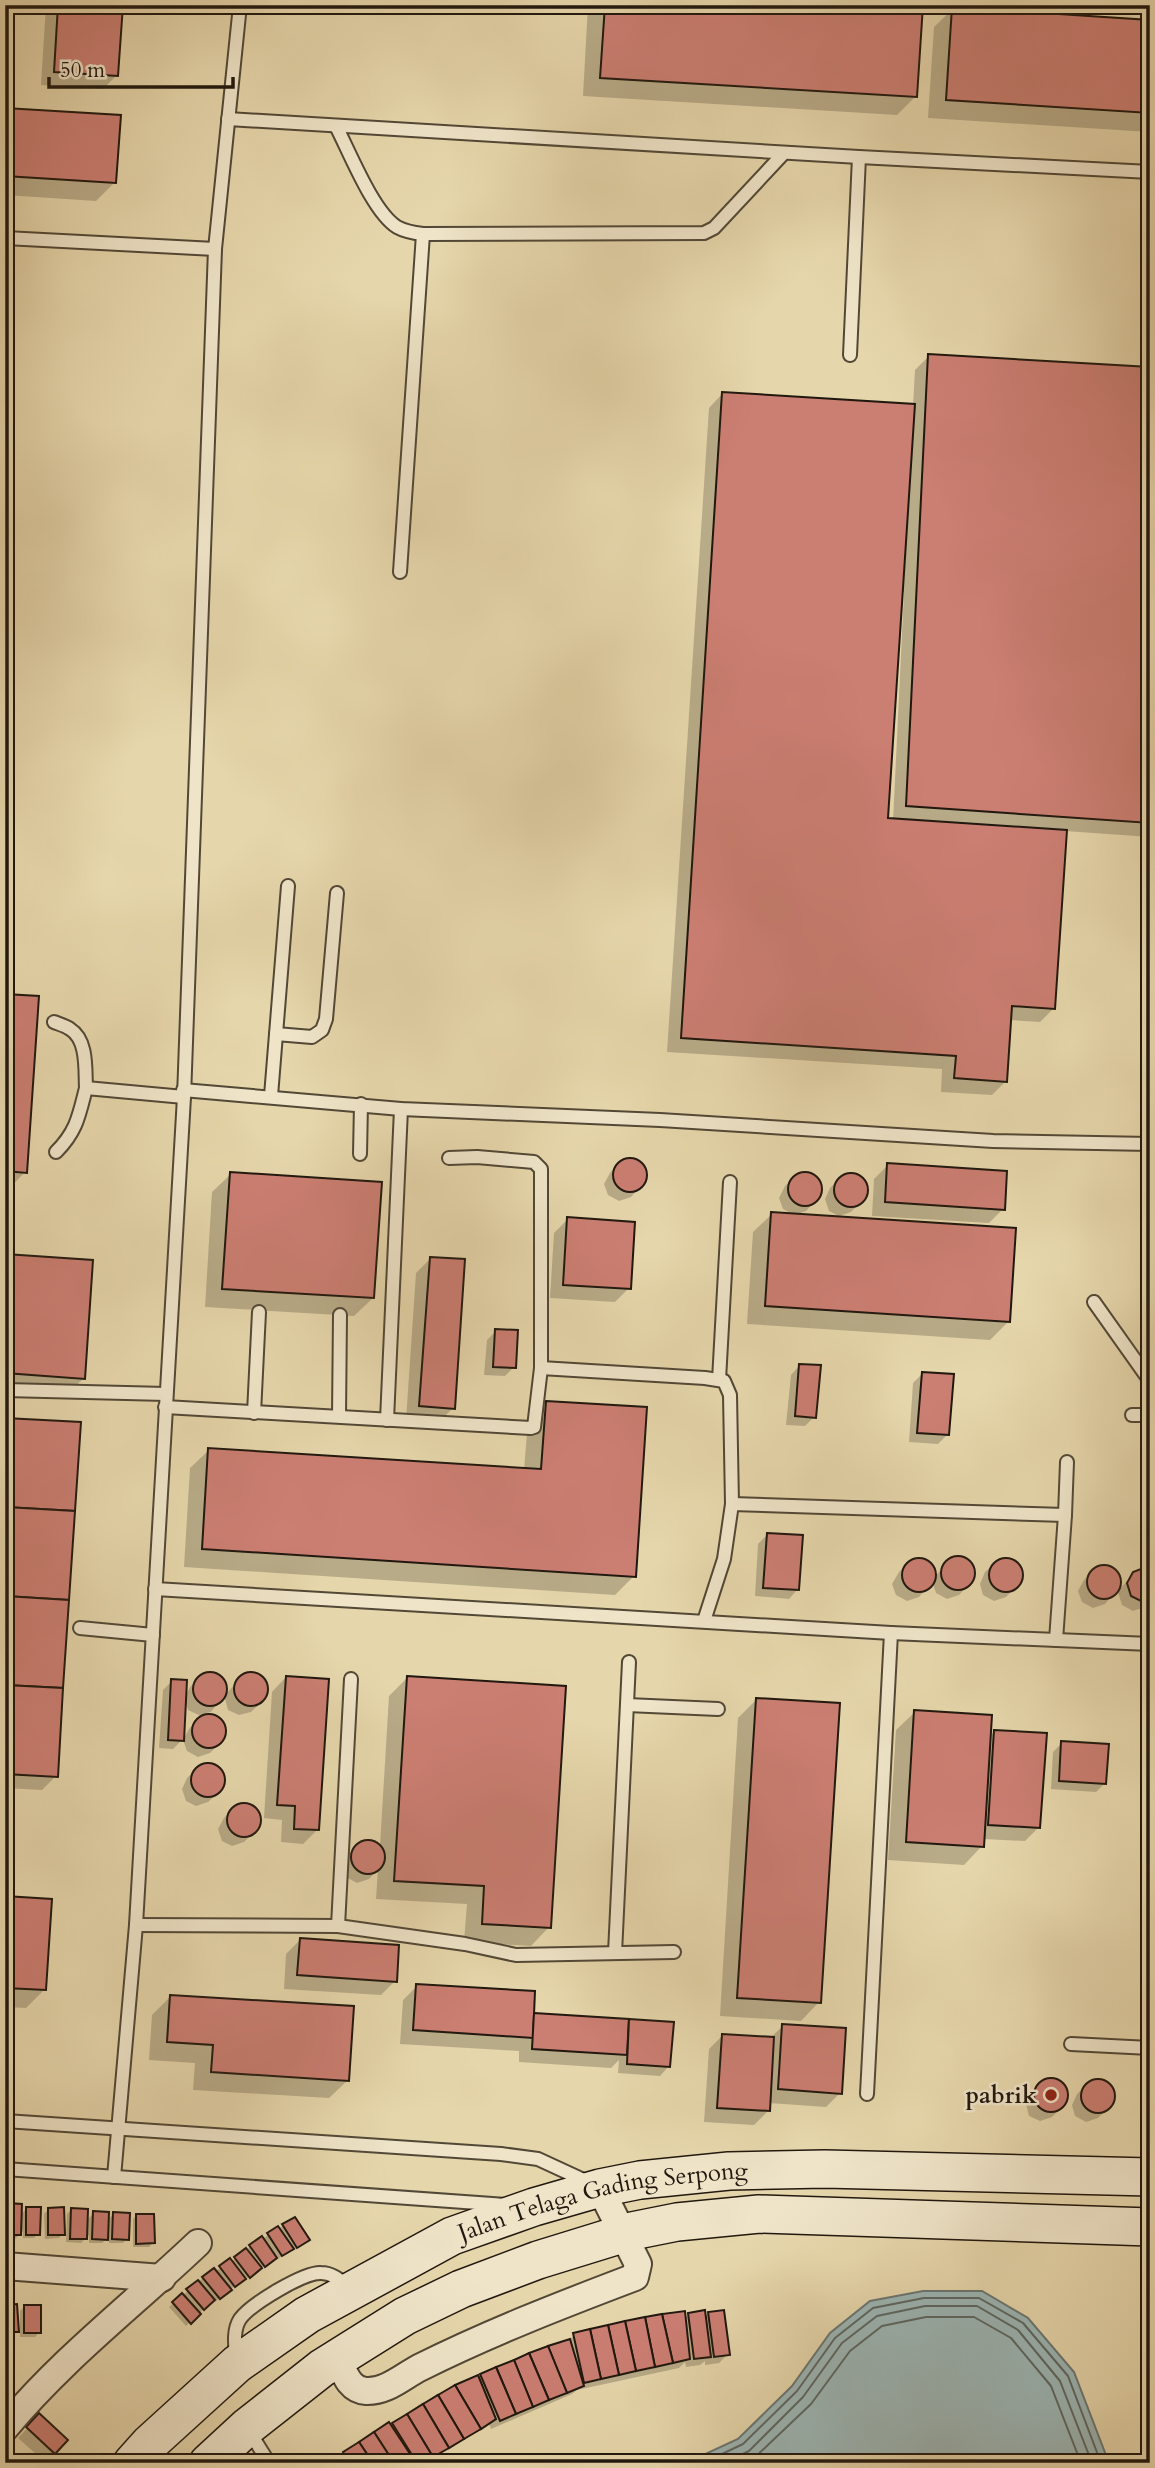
<svg xmlns="http://www.w3.org/2000/svg" width="1155" height="2468" font-family="Cardo,serif">
  <rect width="100%" height="100%" fill="#e6d6ab"/>
  <filter id="stains"><feTurbulence type="fractalNoise" baseFrequency=".00286" numOctaves="4"/><feColorMatrix values="0 0 0 0 .2 0 0 0 0 .09 0 0 0 0 .02 0 0 0 .5 -.17"/></filter>
  <radialGradient id="worn" r=".72"><stop offset=".6" stop-color="#630" stop-opacity="0"/><stop offset="1" stop-color="#630" stop-opacity=".3"/></radialGradient>
  <path fill="#9cb6b5" stroke="#6b7773" stroke-width="2" d="M923 2291H982L1028 2318 1074 2372 1109 2463H686L738 2439 792 2386 830 2333 870 2301Z"/>
  <g fill="#0003" fill-rule="evenodd">
    <path d="M46 5H121L117 75 103 89 41 85Z"/>
    <path d="M588 5H921L915 97 897 115 583 96Z"/>
    <path d="M953 9 1150 21V132L928 118 934 27Z"/>
    <path d="M5 110 115 182 96 201 5 195Z"/>
    <path d="M929 356 1150 369V837L1065 831 1054 1008 1040 1022 1010 1020 1006 1081 992 1095 941 1092 942 1069 667 1052 709 408 723 393 913 406 915 370ZM901 592H904L893 821 886 820Z"/>
    <path d="M5 996 25 1172 7 1191 5 1190Z"/>
    <path d="M631 1159 642 1165 646 1176 640 1187 631 1197 619 1201 608 1195 604 1184 610 1173 619 1163Z"/>
    <path d="M888 1165 1003 1209 989 1223 872 1216 874 1179Z"/>
    <path d="M807 1173 817 1178 821 1190 815 1201 806 1211 794 1215 783 1209 779 1198 785 1186 795 1177Z"/>
    <path d="M231 1174 373 1298 354 1316 205 1307 212 1192Z"/>
    <path d="M852 1175 863 1180 866 1192 861 1202 851 1212 839 1216 829 1211 825 1199 830 1188 840 1178Z"/>
    <path d="M772 1214 1009 1321 990 1340 747 1324 753 1232Z"/>
    <path d="M568 1219 629 1288 615 1302 550 1298 554 1233Z"/>
    <path d="M5 1256 84 1378 65 1396 5 1393Z"/>
    <path d="M430 1259 453 1408 439 1422 406 1420 416 1273Z"/>
    <path d="M496 1331 514 1367 505 1376 484 1375 487 1340Z"/>
    <path d="M800 1365 814 1417 805 1426 786 1425 791 1375Z"/>
    <path d="M923 1373 947 1435 938 1444 909 1442 913 1383Z"/>
    <path d="M546 1403 634 1576 615 1595 184 1567 190 1468 209 1450 524 1470 528 1421Z"/>
    <path d="M5 1419 56 1776 42 1790 5 1788Z"/>
    <path d="M767 1535 798 1589 789 1599 755 1596 758 1544Z"/>
    <path d="M959 1557 970 1563 974 1574 968 1585 959 1595 947 1599 936 1593 932 1581 919 1597 907 1601 896 1595 892 1584 899 1572 908 1563 920 1559 931 1564 935 1577 948 1561Z"/>
    <path d="M1007 1559 1018 1564 1021 1576 1016 1587 1006 1597 994 1601 983 1595 980 1584 985 1572 995 1563Z"/>
    <path d="M1105 1566 1116 1572 1121 1588 1134 1573 1150 1571V1602L1145 1607 1133 1611 1122 1605 1117 1589 1105 1604 1093 1608 1082 1602 1078 1591 1084 1580 1094 1570Z"/>
    <path d="M212 1674 222 1679 227 1693 240 1678 252 1674 263 1679 266 1691 261 1702 251 1712 239 1715 228 1710 224 1695 211 1712 206 1713 221 1721 225 1732 220 1743 210 1753 198 1757 187 1751 183 1740 189 1729 198 1719 203 1717 188 1710 185 1700 182 1740 173 1749 159 1748 163 1690 172 1681 185 1697 190 1687 200 1678Z"/>
    <path d="M286 1677 317 1830 303 1844 281 1842 282 1820 264 1818 272 1692Z"/>
    <path d="M408 1677 549 1927 531 1946 464 1942 467 1904 376 1899 378 1869 369 1879 357 1883 346 1877 348 1855 357 1845 369 1841 380 1846 389 1696Z"/>
    <path d="M757 1699 819 2002 801 2021 720 2016 738 1718Z"/>
    <path d="M915 1712 989 1737 994 1732 1039 1827 1025 1841 983 1839 982 1846 964 1865 888 1860 896 1730Z"/>
    <path d="M1062 1743 1105 1783 1096 1792 1051 1789 1053 1752Z"/>
    <path d="M209 1764 220 1770 224 1781 218 1793 208 1802 196 1806 186 1801 182 1789 187 1778 197 1768Z"/>
    <path d="M245 1804 256 1810 260 1821 254 1832 244 1842 232 1846 222 1841 218 1829 224 1818 233 1808Z"/>
    <path d="M5 1898 45 1989 26 2008 5 2007Z"/>
    <path d="M300 1940 395 1981 381 1995 284 1989 286 1954Z"/>
    <path d="M417 1986 532 2015 672 2024 669 2066 660 2076 618 2073 619 2060 611 2068 519 2062V2051L400 2044 403 2000Z"/>
    <path d="M171 1996 348 2080 329 2098 193 2090 195 2063 149 2060 152 2015Z"/>
    <path d="M783 2026 840 2093 826 2107 769 2103 768 2111 754 2125 704 2122 709 2049 723 2035 770 2038Z"/>
    <path d="M1053 2079 1064 2085 1067 2096 1062 2107 1052 2117 1040 2121 1029 2116 1026 2104 1031 2093 1041 2083Z"/>
    <path d="M1099 2080 1110 2086 1113 2097 1108 2108 1098 2118 1086 2122 1075 2116 1072 2105 1077 2094 1087 2084Z"/>
    <path d="M1149 2096 1150 2095V2120L1147 2119 1144 2107Z"/>
    <path d="M7 2205 20 2216 27 2208 38 2234 34 2238H23V2231L15 2239H5V2207Z"/>
    <path d="M48 2210 63 2234 59 2238 45 2239 44 2214Z"/>
    <path d="M71 2210 86 2221 94 2213 107 2220 114 2214 127 2239 123 2243H109V2237L102 2243H89V2235L81 2243 66 2242 67 2214Z"/>
    <path d="M137 2215 153 2243 149 2247H133V2219Z"/>
    <path d="M283 2226 303 2244 292 2251 291 2249 278 2259 276 2257 245 2280 244 2278 215 2302 213 2300 186 2326 169 2307 203 2278 231 2262 251 2246Z"/>
    <path d="M5 2307 17 2331 13 2335 5 2336Z"/>
    <path d="M24 2307 39 2333 35 2337H20V2311Z"/>
    <path d="M709 2313 728 2354 719 2363 705 2365V2361L700 2365 686 2367 685 2362 679 2368 577 2390 572 2394 491 2429 489 2424 425 2463H330L389 2425 390 2427 481 2375 567 2342 574 2335 684 2320 689 2314 704 2318Z"/>
    <path d="M1150 2344V2369L1143 2368 1144 2349Z"/>
    <path d="M1150 2378V2410L1140 2409 1142 2386Z"/>
    <path d="M39 2416 65 2440 45 2462 18 2438Z"/>
  </g>
  <g fill="none" stroke-linecap="round" stroke-linejoin="round">
    <g stroke="#5e6762" stroke-width="2">
      <path d="M703 2463 743 2444 797 2391 835 2338 873 2308 924 2298H979L1023 2323 1068 2376 1101 2463"/>
      <path d="M724 2463 749 2451 803 2397 842 2343 877 2316 925 2306H977L1018 2330 1060 2381 1092 2463"/>
      <path d="M749 2463 811 2404 850 2351 882 2326 926 2317H974L1011 2338 1051 2386 1081 2463"/>
    </g>
  </g>
  <g fill="#cb7e72" stroke="#21180f" stroke-width="2">
    <path d="M58 5H123L118 76 54 72Z"/>
    <path d="M605 5H923L917 97 600 78Z"/>
    <path d="M952 7 1150 20V113L946 100Z"/>
    <path d="M5 108 121 115 116 183 5 176Z"/>
    <path d="M928 354 1150 367V823L906 806Z"/>
    <path d="M722 392 915 404 888 818 1067 830 1055 1009 1012 1006 1007 1082 954 1078 956 1056 681 1038Z"/>
    <path d="M5 994 39 996 27 1173 5 1171Z"/>
    <circle cx="630" cy="1175" r="17"/>
    <path d="M887 1163 1007 1171 1005 1210 885 1202Z"/>
    <path d="M230 1172 382 1182 374 1298 222 1289Z"/>
    <circle cx="805" cy="1189" r="17"/>
    <circle cx="851" cy="1190" r="17"/>
    <path d="M771 1212 1016 1228 1010 1322 765 1306Z"/>
    <path d="M567 1217 635 1222 631 1289 563 1285Z"/>
    <path d="M5 1254 93 1260 85 1379 5 1373Z"/>
    <path d="M430 1257 465 1259 455 1409 419 1406Z"/>
    <path d="M495 1329 518 1330 516 1368 493 1367Z"/>
    <path d="M799 1364 821 1365 816 1418 795 1416Z"/>
    <path d="M922 1372 954 1374 949 1435 917 1433Z"/>
    <path d="M546 1401 647 1407 636 1577 202 1549 208 1448 541 1469Z"/>
    <path d="M5 1418 81 1422 75 1511 5 1507Z"/>
    <path d="M5 1507 75 1511 69 1600 5 1596Z"/>
    <path d="M767 1533 803 1535 799 1590 763 1588Z"/>
    <circle cx="958" cy="1573" r="17"/>
    <circle cx="919" cy="1575" r="17"/>
    <circle cx="1006" cy="1575" r="17"/>
    <circle cx="1104" cy="1582" r="17"/>
    <path d="M1146 1567 1150 1569V1600L1143 1602 1131 1596 1127 1583 1133 1572Z"/>
    <path d="M5 1596 69 1600 63 1688 5 1685Z"/>
    <circle cx="210" cy="1689" r="17"/>
    <circle cx="251" cy="1689" r="17"/>
    <path d="M286 1676 329 1679 319 1830 294 1829 295 1806 277 1805Z"/>
    <path d="M407 1676 566 1686 551 1928 482 1924 484 1886 394 1881Z"/>
    <path d="M171 1679 187 1680 184 1741 168 1740Z"/>
    <path d="M5 1685 63 1688 58 1777 5 1774Z"/>
    <path d="M756 1698 840 1703 821 2003 737 1998Z"/>
    <path d="M914 1710 992 1715 984 1847 906 1842Z"/>
    <circle cx="209" cy="1731" r="17"/>
    <path d="M994 1730 1047 1733 1040 1828 988 1825Z"/>
    <path d="M1061 1741 1109 1744 1106 1784 1059 1781Z"/>
    <circle cx="208" cy="1780" r="17"/>
    <circle cx="244" cy="1820" r="17"/>
    <circle cx="368" cy="1857" r="17"/>
    <path d="M5 1896 52 1899 46 1990 5 1988Z"/>
    <path d="M300 1938 399 1945 397 1982 297 1975Z"/>
    <path d="M416 1984 535 1991 533 2038 413 2030Z"/>
    <path d="M170 1995 354 2006 349 2081 211 2072 213 2045 167 2042Z"/>
    <path d="M534 2013 629 2019 627 2055 532 2049Z"/>
    <path d="M629 2019 674 2022 670 2067 627 2064Z"/>
    <path d="M782 2024 846 2028 842 2094 778 2089Z"/>
    <path d="M722 2034 774 2037 770 2111 717 2108Z"/>
    <circle cx="1051" cy="2095" r="17"/>
    <circle cx="1098" cy="2096" r="17"/>
    <path d="M7 2203 22 2204 21 2235H5Z"/>
    <path d="M26 2207H41L40 2235H26Z"/>
    <path d="M64 2207 65 2235H48V2208Z"/>
    <path d="M71 2208 88 2209 87 2239H70Z"/>
    <path d="M93 2211 109 2212 108 2240 92 2239Z"/>
    <path d="M113 2212 130 2213 129 2240 112 2239Z"/>
    <path d="M136 2214H154L155 2243 136 2244Z"/>
    <path d="M295 2217 310 2240 297 2248 282 2224Z"/>
    <path d="M278 2226 294 2249 282 2256 267 2233Z"/>
    <path d="M262 2236 277 2258 265 2267 249 2245Z"/>
    <path d="M246 2248 262 2268 250 2278 234 2257Z"/>
    <path d="M230 2258 246 2279 235 2287 219 2266Z"/>
    <path d="M214 2268 232 2290 220 2299 202 2277Z"/>
    <path d="M198 2280 215 2300 204 2310 186 2289Z"/>
    <path d="M182 2293 201 2314 191 2324 172 2302Z"/>
    <path d="M17 2304 19 2332H5V2305Z"/>
    <rect x="24" y="2305" width="17" height="28"/>
    <path d="M705 2310 711 2357 694 2359 688 2313Z"/>
    <path d="M724 2310 730 2355 714 2357 708 2312Z"/>
    <path d="M685 2311 690 2359 673 2363 662 2314Z"/>
    <path d="M662 2314 673 2363 655 2367 645 2317Z"/>
    <path d="M645 2317 655 2367 636 2371 625 2321Z"/>
    <path d="M625 2321 636 2371 619 2375 608 2325Z"/>
    <path d="M608 2325 619 2375 601 2379 590 2329Z"/>
    <path d="M590 2329 601 2379 584 2383 573 2333Z"/>
    <path d="M570 2339 584 2386 567 2393 548 2346Z"/>
    <path d="M548 2346 567 2393 549 2400 529 2353Z"/>
    <path d="M529 2353 549 2400 533 2407 514 2360Z"/>
    <path d="M514 2360 533 2407 516 2414 496 2367Z"/>
    <path d="M496 2367 516 2414 500 2421 480 2374Z"/>
    <path d="M478 2375 496 2419 481 2429 455 2385Z"/>
    <path d="M455 2385 481 2429 464 2439 438 2395Z"/>
    <path d="M438 2395 464 2439 449 2448 423 2404Z"/>
    <path d="M423 2404 449 2448 433 2457 407 2414Z"/>
    <path d="M39 2413 68 2440 55 2454 26 2427Z"/>
    <path d="M407 2414 433 2457 424 2463H417L392 2423Z"/>
    <path d="M389 2422 416 2463H394L374 2432Z"/>
    <path d="M374 2432 394 2463H373L359 2442Z"/>
    <path d="M359 2442 373 2463H350L343 2452Z"/>
  </g>
  <g fill="none" stroke-linecap="round" stroke-linejoin="round">
    <defs>
      <g id="service">
        <path d="M228 119 859 157 1150 172"/>
        <path d="M336 126C350 153 373 212 397 227 406 232 414 233 423 234L704 233 714 228 784 153"/>
        <path d="M5 238 215 249"/>
        <path d="M850 355 859 157"/>
        <path d="M400 572 423 234"/>
        <path d="M54 1022C59 1024 66 1026 70 1029 88 1040 85 1070 86 1088"/>
        <path d="M276 1034 312 1037 322 1030 326 1019 337 893"/>
        <path d="M183 1090 401 1109 660 1120 993 1141 1150 1144"/>
        <path d="M271 1096 288 886"/>
        <path d="M56 1152C77 1131 79 1115 86 1088L184 1097"/>
        <path d="M360 1154 361 1104"/>
        <path d="M1094 1302 1150 1381"/>
        <path d="M541 1368 705 1378 724 1381 730 1395 732 1504"/>
        <path d="M719 1380 730 1182"/>
        <path d="M5 1390 166 1394"/>
        <path d="M165 1407 531 1428 534 1427 541 1368V1169L534 1162 477 1157 449 1158"/>
        <path d="M254 1413 259 1312"/>
        <path d="M1132 1415H1150"/>
        <path d="M339 1416 340 1315"/>
        <path d="M387 1420 401 1109"/>
        <path d="M155 1589 891 1633 1150 1644"/>
        <path d="M704 1621 724 1559 732 1504 1065 1515"/>
        <path d="M80 1628 153 1635"/>
        <path d="M1056 1640 1065 1515 1067 1462"/>
        <path d="M627 1705 718 1709"/>
        <path d="M136 1925 338 1926 465 1944 516 1955 674 1952"/>
        <path d="M338 1926 351 1679"/>
        <path d="M615 1953 629 1662"/>
        <path d="M1071 2044 1150 2048"/>
        <path d="M867 2094 891 1633"/>
        <path d="M5 2121 501 2154 538 2159 590 2183"/>
        <path d="M5 2169 506 2205"/>
        <path d="M114 2177 136 1925 184 1097 215 249 240 5"/>
        <path d="M236 2357C235 2344 233 2330 240 2319 251 2304 304 2272 321 2273 333 2273 341 2281 350 2288"/>
        <path d="M249 2431 269 2463"/>
      </g>
      <g id="minor">
        <path d="M5 2266 162 2278"/>
        <path d="M337 2357C344 2371 348 2390 366 2391 386 2392 402 2377 419 2368 489 2333 561 2305 635 2277L638 2264 600 2188"/>
        <path d="M5 2428C62 2359 134 2304 198 2243"/>
      </g>
      <g id="secondary">
        <path id="s1" d="M132 2463 149 2444 237 2364 307 2315 452 2236 534 2207 600 2188 640 2180 729 2171 825 2169 1150 2177"/>
        <path d="M208 2463 247 2427 322 2368 405 2316 461 2289 538 2260 632 2231 677 2222 759 2214 1150 2227"/>
      </g>
    </defs>
    <use href="#service" stroke="#524836" stroke-width="16"/>
    <use href="#minor" stroke="#524836" stroke-width="30"/>
    <use href="#secondary" stroke="#21180f" stroke-width="40"/>
    <use href="#service" stroke="#efe4c8" stroke-width="12"/>
    <use href="#minor" stroke="#efe4c8" stroke-width="26"/>
    <use href="#secondary" stroke="#efe4c8" stroke-width="37"/>
  </g>
  <circle fill="#8f2418" stroke="#efe4c8" stroke-width="2.5" cx="1051" cy="2095" r="7"/>
  <g text-anchor="middle" stroke-width="5" stroke-linejoin="round" paint-order="stroke">
    <g font-size="24" font-weight="bold" fill="#21180f" stroke="#efe4c8" text-anchor="end">
      <text x="1037" y="2103">pabrik</text>
    </g>
    <g font-size="24" fill="#21180f" stroke="#efe4c8">
      <text dy="8" stroke="none"><textPath href="#s1" startOffset="551">Jalan Telaga Gading Serpong</textPath></text>
    </g>
  </g>
  <rect width="1155" height="2468" fill="none" stroke="#e6d6ab" stroke-width="28"/>
  <rect x="7" y="7" width="1141" height="2454" fill="none" stroke="#21180f" stroke-width="3.5"/>
  <rect x="14" y="14" width="1127" height="2440" fill="none" stroke="#21180f" stroke-width="2"/>
  <path d="M49 77v10h184v-10" fill="none" stroke="#21180f" stroke-width="3.5"/>
  <text x="60" y="77" font-size="21" fill="#21180f" stroke="#efe4c8" stroke-width="5" paint-order="stroke">50 m</text>
  <rect width="100%" height="100%" filter="url(#stains)"/>
  <rect width="100%" height="100%" fill="url(#worn)"/>
</svg>
